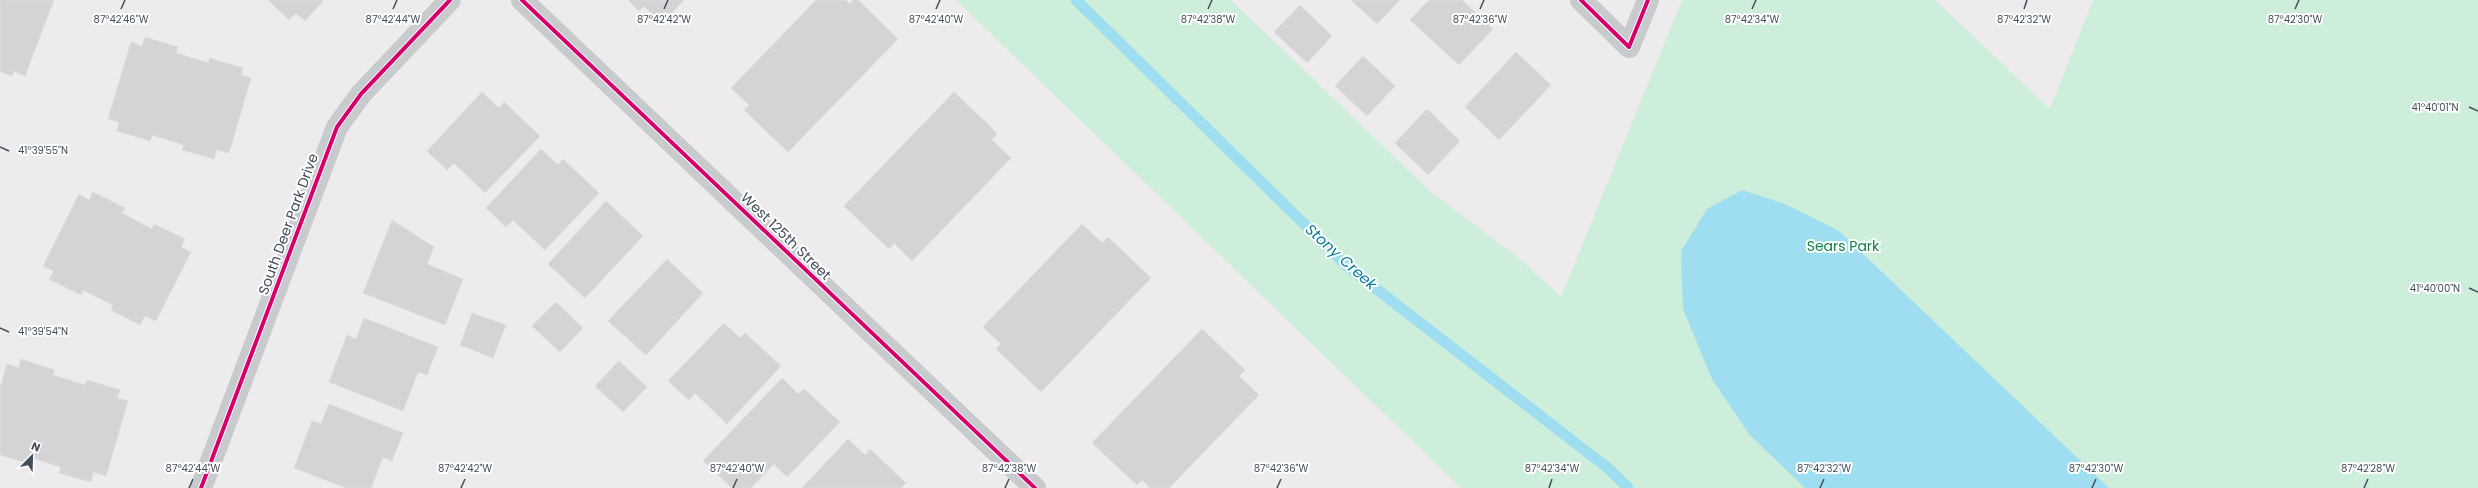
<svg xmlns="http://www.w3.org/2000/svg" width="2478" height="488" font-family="Poppins,sans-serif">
  <rect width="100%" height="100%" fill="#edebeb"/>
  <path fill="#cdeeda" d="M956 0H1231L1431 192 1520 259 1561 297 1682 0H1935L2050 109 2093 0H2478V488H1461Z"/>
  <path fill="#9edef0" d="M1742 190 1785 204 1839 231 2109 488H1805L1749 434 1712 379 1683 309 1681 251 1707 209Z"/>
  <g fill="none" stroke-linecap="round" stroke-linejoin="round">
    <path stroke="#9edef0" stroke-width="11" d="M1076 0 1348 267 1609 469 1628 488"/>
  </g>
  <g fill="#d4d3d6" stroke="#dedddf">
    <path d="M0 0H54L25 76 14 71 12 76 0 71Z"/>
    <path d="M268 0H324L305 21 296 13 289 20Z"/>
    <path d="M628 0H684L662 23 644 6 639 11Z"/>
    <path d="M816 0H846L850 4 853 0H858L898 39 788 152 744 110 749 105 731 88Z"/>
    <path d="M1351 0H1400L1377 24Z"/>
    <path d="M1429 0H1462L1493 29 1459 65 1410 20Z"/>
    <path d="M1300 5 1332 36 1307 63 1274 32Z"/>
    <path d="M145 37 178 47 176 53 208 63 210 58 243 68 241 75 251 78 229 153 217 150 214 159 182 150 184 145 152 135 150 141 117 131 119 122 108 119 131 42 142 46Z"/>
    <path d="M1516 52 1551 85 1499 140 1465 107Z"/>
    <path d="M1363 56 1395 86 1367 116 1335 86Z"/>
    <path d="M482 92 499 108 504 102 540 136 485 193 454 163 447 170 427 151Z"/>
    <path d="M954 92 997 133 992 140 1011 158 912 261 894 243 889 249 844 206Z"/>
    <path d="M1427 109 1460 141 1428 175 1395 143Z"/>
    <path d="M541 149 558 165 563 159 599 193 545 250 513 220 506 227 486 208Z"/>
    <path d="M93 192 125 208 122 213 152 229 154 224 185 239 181 247 191 252 156 321 145 316 140 325 111 310 113 305 83 290 81 295 49 279 54 271 43 266 79 194 89 200Z"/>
    <path d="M606 201 643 236 585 298 548 264Z"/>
    <path d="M392 220 434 247 427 264 463 279 445 325 363 293Z"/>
    <path d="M1082 224 1102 243 1108 237 1151 278 1041 392 996 349 1001 344 983 327Z"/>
    <path d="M667 259 703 293 646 355 608 321Z"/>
    <path d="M556 302 583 328 560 352 532 326Z"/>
    <path d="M472 313 506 325 493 358 460 345Z"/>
    <path d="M364 318 438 347 427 375 418 372 403 411 329 382 347 335 356 339Z"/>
    <path d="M724 323 740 338 745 333 781 366 727 424 695 393 689 400 668 381Z"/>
    <path d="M1202 329 1245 370 1239 376 1259 395 1169 488H1150L1142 480 1137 485 1092 443Z"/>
    <path d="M21 359 55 370 53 375 85 385 87 380 120 390 117 398 128 401 106 476 93 472 91 482 59 473 61 467 29 457 27 463 0 455V388L7 364 19 368Z"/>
    <path d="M619 361 647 387 623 412 595 386Z"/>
    <path d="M782 378 798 394 804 389 840 422 787 477 774 464 751 488H732L703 461Z"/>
    <path d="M329 404 403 433 392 461 383 457 371 488H346L294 468 312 421 321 424Z"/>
    <path d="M848 439 865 455 870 449 906 483 901 488H802Z"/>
  </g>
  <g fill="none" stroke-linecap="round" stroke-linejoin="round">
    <g stroke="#c8cbcd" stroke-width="22">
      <path d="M522 0 1035 488"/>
      <path d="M1581 0 1629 47 1648 0"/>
      <path d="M201 488 337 127 361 94 450 0"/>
    </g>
    <defs>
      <g id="cycleway">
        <path d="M522 0 1035 488"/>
        <path d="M1581 0 1629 47 1648 0"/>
        <path d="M201 488 337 127 361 94 450 0"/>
      </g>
    </defs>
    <use href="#cycleway" stroke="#fff" stroke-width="6"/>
    <use href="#cycleway" stroke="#d6006c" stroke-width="4"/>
  </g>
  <path fill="none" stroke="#424e5a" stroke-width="1.5" d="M121 9 125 0M393 9 397 0M664 9 668 0M936 9 940 0M1208 9 1212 0M1480 9 1484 0M1752 9 1756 0M2024 9 2027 0M2295 9 2299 0M2469 107 2478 111M0 147 9 151M2469 288 2478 292M0 328 9 332M189 488 193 479M461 488 465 479M733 488 737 479M1005 488 1009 479M1277 488 1281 479M1549 488 1552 479M1820 488 1824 479M2092 488 2096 479M2364 488 2368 479"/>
  <g text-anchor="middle" stroke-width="4" stroke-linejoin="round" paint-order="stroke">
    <g font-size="14" fill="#424e5a" stroke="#fff">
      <text transform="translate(288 224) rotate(-70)" y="5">South Deer Park Drive</text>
      <text transform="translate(786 236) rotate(44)" y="5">West 125th Street</text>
    </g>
    <g font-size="14" fill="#0f7f47" stroke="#fff">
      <text x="1843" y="251">Sears Park</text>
    </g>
    <g font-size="15" font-style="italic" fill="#037d9e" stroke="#fff">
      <text transform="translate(1341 257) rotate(42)" y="5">Stony Creek</text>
    </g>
  </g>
  <g font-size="10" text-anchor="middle" fill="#424e5a" stroke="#fff" stroke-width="4" stroke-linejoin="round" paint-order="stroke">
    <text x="121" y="23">87°42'46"W</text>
    <text x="393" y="23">87°42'44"W</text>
    <text x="664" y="23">87°42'42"W</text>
    <text x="936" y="23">87°42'40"W</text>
    <text x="1208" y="23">87°42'38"W</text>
    <text x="1480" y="23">87°42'36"W</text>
    <text x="1752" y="23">87°42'34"W</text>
    <text x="2024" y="23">87°42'32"W</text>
    <text x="2295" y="23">87°42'30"W</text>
    <text x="2435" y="111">41°40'01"N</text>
    <text x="43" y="154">41°39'55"N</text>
    <text x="2435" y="292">41°40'00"N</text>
    <text x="43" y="335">41°39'54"N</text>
    <text x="193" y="472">87°42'44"W</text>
    <text x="465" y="472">87°42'42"W</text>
    <text x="737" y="472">87°42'40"W</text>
    <text x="1009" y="472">87°42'38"W</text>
    <text x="1281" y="472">87°42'36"W</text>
    <text x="1552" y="472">87°42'34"W</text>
    <text x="1824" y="472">87°42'32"W</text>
    <text x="2096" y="472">87°42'30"W</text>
    <text x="2368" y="472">87°42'28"W</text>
  </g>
  <g transform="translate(32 456) rotate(23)" stroke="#ffffff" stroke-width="3" paint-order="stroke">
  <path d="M0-3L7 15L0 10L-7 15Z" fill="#424e5a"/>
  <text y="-6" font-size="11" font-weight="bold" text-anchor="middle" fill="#424e5a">N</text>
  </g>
</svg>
